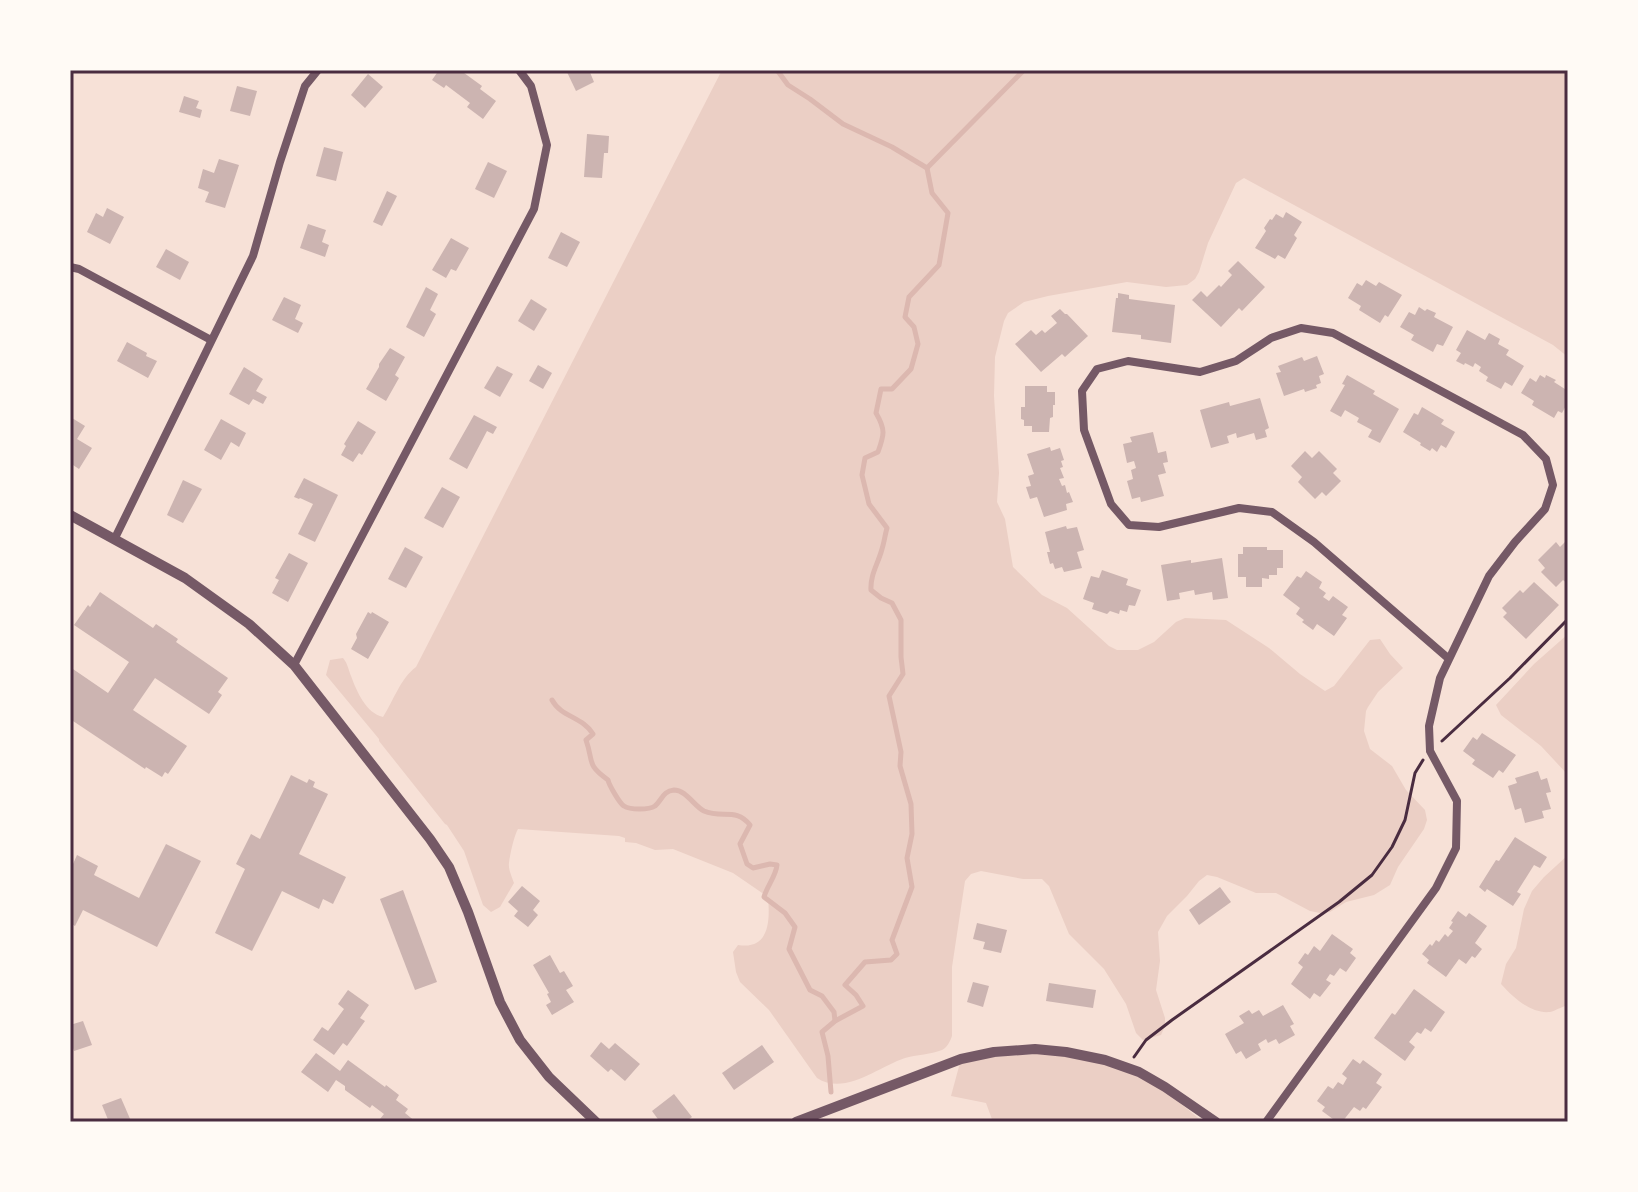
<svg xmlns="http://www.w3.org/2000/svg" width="1638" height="1192" font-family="Manrope,sans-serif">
  <rect width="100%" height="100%" fill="#f7e1d7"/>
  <g fill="#ebcfc5">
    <path d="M722 70H1568V357L1553 345 1244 178 1236 183 1208 243 1199 272 1195 279 1187 285 1166 287 1127 282 1048 296 1024 302 1008 313 1004 321 995 357 994 396 999 473 997 502 1005 519 1013 567 1042 595 1067 608 1109 646 1117 650H1138L1154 642 1176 622 1185 618 1226 620 1269 648 1300 674 1325 691 1334 686 1370 640 1380 639 1390 654 1403 668 1378 692 1368 707 1366 711 1364 731 1370 749 1392 766 1406 790 1425 810 1427 820 1424 829 1398 867 1390 885 1374 895 1346 902 1330 912 1320 913 1310 911 1276 893H1256L1217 877 1207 875 1199 881 1187 896 1167 916 1158 932 1160 961 1156 990 1165 1018V1026L1161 1035 1143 1040 1136 1033 1126 1004 1104 969 1069 934 1049 886 1042 879H1023L981 871 971 874 965 881 952 967V1036C950 1041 948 1047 942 1050 933 1054 915 1055 905 1058 878 1067 845 1096 817 1078L769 1010 740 982 736 972 733 952 738 945C770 950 770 920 768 897L733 873 673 849 655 850 636 843 625 842V838L619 836 518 829C514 836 510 854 509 863 508 869 512 877 514 883L500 907 491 912 483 905 464 851 447 825 445 824 379 741V739L326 675 330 660 343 658C348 664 348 669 351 676 357 692 366 713 383 717 394 700 400 679 416 667Z"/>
    <path d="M1568 634V775L1541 746 1501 715 1496 705 1534 664Z"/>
    <path d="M1568 855V1005C1563 1006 1555 1011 1550 1012 1530 1014 1513 997 1501 984L1506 964 1516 948 1524 909 1532 891 1544 877Z"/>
    <path d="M1066 1052 1151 1079 1203 1122H993L986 1103 951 1096 961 1059Z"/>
  </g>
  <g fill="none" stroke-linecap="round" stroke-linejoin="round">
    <g stroke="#dcb8b0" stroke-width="5">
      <path d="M777 70 788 85 810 99 843 124 892 147 927 168 932 193 948 213 939 265 909 297 905 317 914 327 918 344 911 369 892 389H881L876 413C886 430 884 435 878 452L865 458 862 475 869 504 887 528C885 535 884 543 882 549 878 564 870 575 871 590L881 598 892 603 901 620V657L903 674 889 696 901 752 900 766 911 804 912 834 907 858 912 887 892 940 897 954 891 960 865 962 845 985 856 995 863 1006 835 1021 822 1032 828 1056 831 1092"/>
      <path d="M927 168 1024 70"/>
      <path d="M552 700C561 717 583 717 593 734L586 740C594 763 586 764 608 780 609 785 620 804 624 806 630 810 649 810 655 806 662 800 663 791 674 790 686 790 694 806 704 811 722 819 736 807 750 825L740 844 747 864 753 868 770 864 777 865C776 876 767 886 764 897L785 913 795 927 789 949 810 990 822 996 834 1012 835 1021"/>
    </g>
  </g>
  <g fill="#ccb4b1">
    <path d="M439 70H455L459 73 460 70 482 86 480 89 496 101 483 119 467 107 470 103 446 85 444 88 432 80Z"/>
    <path d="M566 70H589L594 82 576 91Z"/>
    <path d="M368 74 383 87 365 108 351 95Z"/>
    <path d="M237 86 257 91 250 116 230 111Z"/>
    <path d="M184 96 199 101 196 108 202 110 200 118 179 112Z"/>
    <path d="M587 134 609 136 608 153H604L602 178 584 177Z"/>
    <path d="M324 147 343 152 336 181 316 176Z"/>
    <path d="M219 159 239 165 225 208 205 202 209 192 198 188 203 169 214 173Z"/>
    <path d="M488 162 507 171 494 198 475 189Z"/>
    <path d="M387 191 397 196 382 226 373 222Z"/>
    <path d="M107 208 124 217 110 244 87 232 96 213 103 217Z"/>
    <path d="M1286 212 1302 222 1294 235 1297 238 1285 259 1278 255 1275 259 1255 248 1266 231 1264 228 1270 219 1272 220 1276 214 1283 218Z"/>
    <path d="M308 224 326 230 322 242 329 245 325 257 300 248Z"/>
    <path d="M561 232 580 242 567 267 548 258Z"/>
    <path d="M451 238 469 248 456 271 451 269 446 278 432 270Z"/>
    <path d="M166 249 189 262 180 280 156 267Z"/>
    <path d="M1238 261 1265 287 1242 311 1239 308 1221 327 1192 300 1201 291 1207 297 1219 285 1221 287 1232 275 1228 271Z"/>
    <path d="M1366 280 1376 286 1379 282 1402 295 1388 317 1385 315 1380 323 1359 310 1361 306 1348 298 1357 283 1362 286Z"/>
    <path d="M426 287 438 294 430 310 436 314 424 337 406 327Z"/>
    <path d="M1118 293 1129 295V299L1175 305 1171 343 1141 339V335L1112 332 1116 298H1118Z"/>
    <path d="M284 297 301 305 295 319 303 323 298 333 272 320Z"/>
    <path d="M531 299 547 309 534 331 518 321Z"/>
    <path d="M1419 307 1425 311 1427 309 1436 313 1434 317 1453 327 1443 346 1437 344 1433 352 1411 340 1414 335 1400 327 1409 312 1415 315Z"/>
    <path d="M1060 309 1065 314H1067L1088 336 1065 357 1062 354 1041 372 1015 344 1031 330 1036 335 1042 330 1045 333 1057 323 1051 316Z"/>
    <path d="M1467 330 1485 340 1489 333 1500 339 1498 344 1509 350 1506 355 1524 366 1512 386 1505 382 1501 389 1486 381 1488 377 1479 371 1481 367 1475 363 1473 367 1465 363 1464 365 1456 361 1461 353 1456 350Z"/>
    <path d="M127 342 147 353 146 356 157 361 148 378 117 361Z"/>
    <path d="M390 348 405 357 395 375 399 378 386 401 366 389 379 367V364Z"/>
    <path d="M1317 356 1324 374 1319 376 1321 383 1316 385 1317 388 1305 392 1304 389 1284 396 1276 373 1281 372 1278 366 1302 357 1304 361Z"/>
    <path d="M538 365 552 373 543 389 529 381Z"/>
    <path d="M497 366 513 374 500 397 484 388Z"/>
    <path d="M244 367 263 379 256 391 267 397 263 404 253 399 249 405 229 394Z"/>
    <path d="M1347 375 1375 391 1373 394 1399 409 1380 443 1368 437 1372 430 1357 422 1359 418 1345 410 1341 417 1330 411 1345 385 1342 384Z"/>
    <path d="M1540 375 1545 378 1546 375 1556 380 1554 382 1568 391V402L1562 413 1558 411 1554 418 1532 405 1534 401 1521 393 1530 378 1536 382Z"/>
    <path d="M1025 386H1047V392H1055V405H1053V417L1050 418 1049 432H1032V426H1024V420L1021 419V407H1025Z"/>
    <path d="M1260 398 1269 428 1265 430 1267 437 1256 440 1254 433 1237 438 1236 433 1227 436 1229 443 1211 448 1200 410 1229 402 1230 406Z"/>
    <path d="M1422 407 1444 420 1441 424 1455 432 1446 448 1441 445 1437 452 1432 448 1430 451 1420 445 1421 443 1403 432 1414 413 1418 415Z"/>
    <path d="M474 415 497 427 493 434 487 431 467 469 449 459Z"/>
    <path d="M72 418 85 426 77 439 92 448 79 469 70 463V421Z"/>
    <path d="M221 419 246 433 239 447 231 442 221 460 204 450Z"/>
    <path d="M358 421 376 432 362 455 359 453 353 462 341 455 346 446 344 444Z"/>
    <path d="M1153 432 1158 453 1166 451 1168 462 1163 463 1166 473 1158 475 1164 496 1141 502 1140 497 1132 499 1127 481 1133 479 1131 470 1136 468 1134 461 1127 463 1123 444 1132 442 1130 437Z"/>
    <path d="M1050 447 1051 451 1060 448 1064 460 1061 461 1063 467 1060 468 1064 478 1059 479 1062 486 1065 485 1067 493 1069 492 1073 502 1066 504 1067 510 1044 517 1037 497 1030 499 1026 487 1031 486 1028 476 1034 474 1027 454Z"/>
    <path d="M1305 451 1312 458 1319 451 1337 469 1333 473 1341 481 1326 496 1322 492 1315 499 1298 482 1302 477 1291 466Z"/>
    <path d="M304 478 338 495 315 542 298 534 313 504 300 498 299 499 294 497Z"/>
    <path d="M183 480 202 489 183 523 167 515Z"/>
    <path d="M442 487 460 497 443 528 424 518Z"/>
    <path d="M1066 526 1067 529 1077 527 1084 550 1077 552 1082 568 1064 572 1062 567 1055 569 1053 563 1050 564 1047 552H1050L1045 532Z"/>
    <path d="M1568 539V584L1563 580 1556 587 1541 572 1545 568 1538 560 1556 542 1560 547Z"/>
    <path d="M405 547 423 557 406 588 388 579Z"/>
    <path d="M1243 547H1267V550H1283V568H1277V575H1269V579L1262 578V587H1246V577H1238V554H1243Z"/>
    <path d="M289 553 308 563 288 602 272 593 279 580 275 578Z"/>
    <path d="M1222 558 1228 598 1213 600 1212 592 1195 595 1194 590 1179 593 1180 599 1167 601 1161 565 1191 560V563Z"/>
    <path d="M1102 570 1128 579 1126 585 1141 590 1135 606 1129 605 1127 612 1120 610 1119 614 1110 611 1107 614 1092 609 1094 603 1083 599 1091 576 1099 578Z"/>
    <path d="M1306 571 1322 582 1319 588 1326 593 1323 597 1329 601 1333 596 1348 607 1342 615 1347 618 1334 636 1317 624 1313 630 1302 622 1304 620 1296 614 1300 608 1283 595 1297 576 1301 578Z"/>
    <path d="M1534 582 1559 605 1526 639 1503 617 1507 613 1502 608 1520 590 1523 593Z"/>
    <path d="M100 592 153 628 156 624 178 639 176 642 228 678 218 692 222 695 209 714 155 678 133 710 187 746 168 774 165 772 162 777 146 767 145 769 70 719V667L108 693 129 662 74 625 88 605 90 607Z"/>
    <path d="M368 612 371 614 372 612 389 622 368 659 351 649 357 638 356 634Z"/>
    <path d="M1482 733 1516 755 1503 773 1499 770 1493 778 1472 764 1475 760 1463 751 1473 737 1477 740Z"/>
    <path d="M1538 771 1541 780 1547 778 1551 792 1546 793 1551 809 1542 811 1544 818 1525 823 1521 808 1515 810 1508 786 1517 783 1515 778Z"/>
    <path d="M291 775 307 783 309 779 315 782 313 787 328 794 299 854 346 877 333 904 323 899 319 909 282 891 252 951 215 933 245 869 236 864 251 834 260 839Z"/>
    <path d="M1515 837 1547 857 1540 868 1534 865 1517 892 1521 894 1513 906 1487 889 1485 892 1479 887 1496 860 1499 861Z"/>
    <path d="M166 844 201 861 157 947 83 910 75 926 70 923V862L73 864 77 855 98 866 94 875 139 898Z"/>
    <path d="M522 886 540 901 533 910 538 915 528 927 514 916 518 911 508 902Z"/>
    <path d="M1220 887 1231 902 1199 925 1189 910Z"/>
    <path d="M403 890 437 982 415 990 380 899Z"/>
    <path d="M1458 911 1466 917 1469 913 1487 926 1475 943 1482 949 1475 958 1472 956 1466 964 1459 959 1446 977 1427 963 1429 960 1422 954 1430 944 1432 946 1436 940 1439 942 1445 934 1448 937 1453 931 1449 928 1453 922 1451 921Z"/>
    <path d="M977 923 1007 930 1001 953 983 949 985 942 973 939Z"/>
    <path d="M1332 934 1353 949 1350 953 1356 958 1346 972 1340 968 1334 976 1330 974 1326 980 1331 983 1320 997 1314 993 1310 999 1291 984 1303 967 1298 963 1305 953 1308 955 1314 946 1320 951Z"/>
    <path d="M550 955 560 973 564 971 573 986 566 990 574 1002 552 1015 546 1005 551 1002 547 994 549 993 533 965Z"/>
    <path d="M973 982 989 986 983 1007 967 1002Z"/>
    <path d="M1049 983 1096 990 1093 1008 1046 1001Z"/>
    <path d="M1414 989 1445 1012 1431 1032 1425 1028 1421 1034 1417 1032 1409 1042 1415 1047 1405 1061 1374 1038 1392 1013 1395 1015Z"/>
    <path d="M348 990 369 1005 360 1018 365 1021 347 1046 343 1043 334 1055 313 1040 322 1027 328 1031 344 1009 338 1004Z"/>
    <path d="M1283 1005 1294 1024 1290 1026 1295 1035 1279 1044 1276 1039 1268 1043 1266 1039 1258 1044 1261 1050 1246 1059 1241 1051 1236 1054 1225 1034 1244 1023 1239 1016 1249 1010 1252 1014 1259 1010 1263 1016Z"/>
    <path d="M83 1021 92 1045 74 1051 70 1040V1025Z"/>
    <path d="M601 1042 609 1049 615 1043 640 1064 625 1081 611 1069 608 1072 590 1056Z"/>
    <path d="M762 1045 774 1062 734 1090 722 1073Z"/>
    <path d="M316 1053 340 1071 348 1060 385 1087 386 1085 399 1095 396 1100 408 1109 405 1113 416 1122H384L380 1119 384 1114 372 1105 370 1108 345 1090V1086L336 1080 328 1092 301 1072Z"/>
    <path d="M1353 1059 1360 1064 1363 1060 1382 1074 1376 1083 1382 1087 1366 1109 1363 1107 1360 1111 1354 1107 1342 1122H1337L1322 1111 1325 1107 1317 1101 1328 1086 1333 1089 1338 1082 1343 1085 1347 1078 1342 1074Z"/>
    <path d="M674 1094 692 1117 685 1122H660L652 1111Z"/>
    <path d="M121 1098 131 1121 109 1122 102 1105Z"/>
  </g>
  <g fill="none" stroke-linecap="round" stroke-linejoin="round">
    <g stroke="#4a2c40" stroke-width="3">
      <path d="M1442 741 1510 678 1568 619"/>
      <path d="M1134 1057 1146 1040 1172 1020 1339 902 1372 875 1392 847 1405 820 1415 773 1423 760"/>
    </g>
    <g stroke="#755966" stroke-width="8">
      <path d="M70 267 79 269 211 340"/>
      <path d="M115 538 253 256 280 162 305 86 318 70"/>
      <path d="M294 665 534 209 547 145 531 86 519 70"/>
      <path d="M1266 1122 1436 888 1456 848 1457 801 1430 751 1429 726 1440 678 1489 576 1515 542 1545 509 1553 485 1546 459 1523 435 1333 333 1301 328 1271 338 1236 361 1200 372 1128 361 1097 369 1082 391 1084 430 1111 504 1129 525 1159 527 1239 508 1272 512 1314 542 1449 659"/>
    </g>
    <g stroke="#755966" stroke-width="10">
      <path d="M70 515 185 578 249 624 294 665 430 839 449 867 468 912 500 1002 520 1040 549 1077 596 1122"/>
      <path d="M796 1122 961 1059 994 1052 1035 1049 1066 1052 1105 1060 1139 1072 1165 1087 1216 1122"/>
    </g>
  </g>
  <rect width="1638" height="1192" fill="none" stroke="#fffaf5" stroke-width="144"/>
  <rect x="72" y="72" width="1494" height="1048" fill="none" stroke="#4a2c40" stroke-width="3"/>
</svg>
